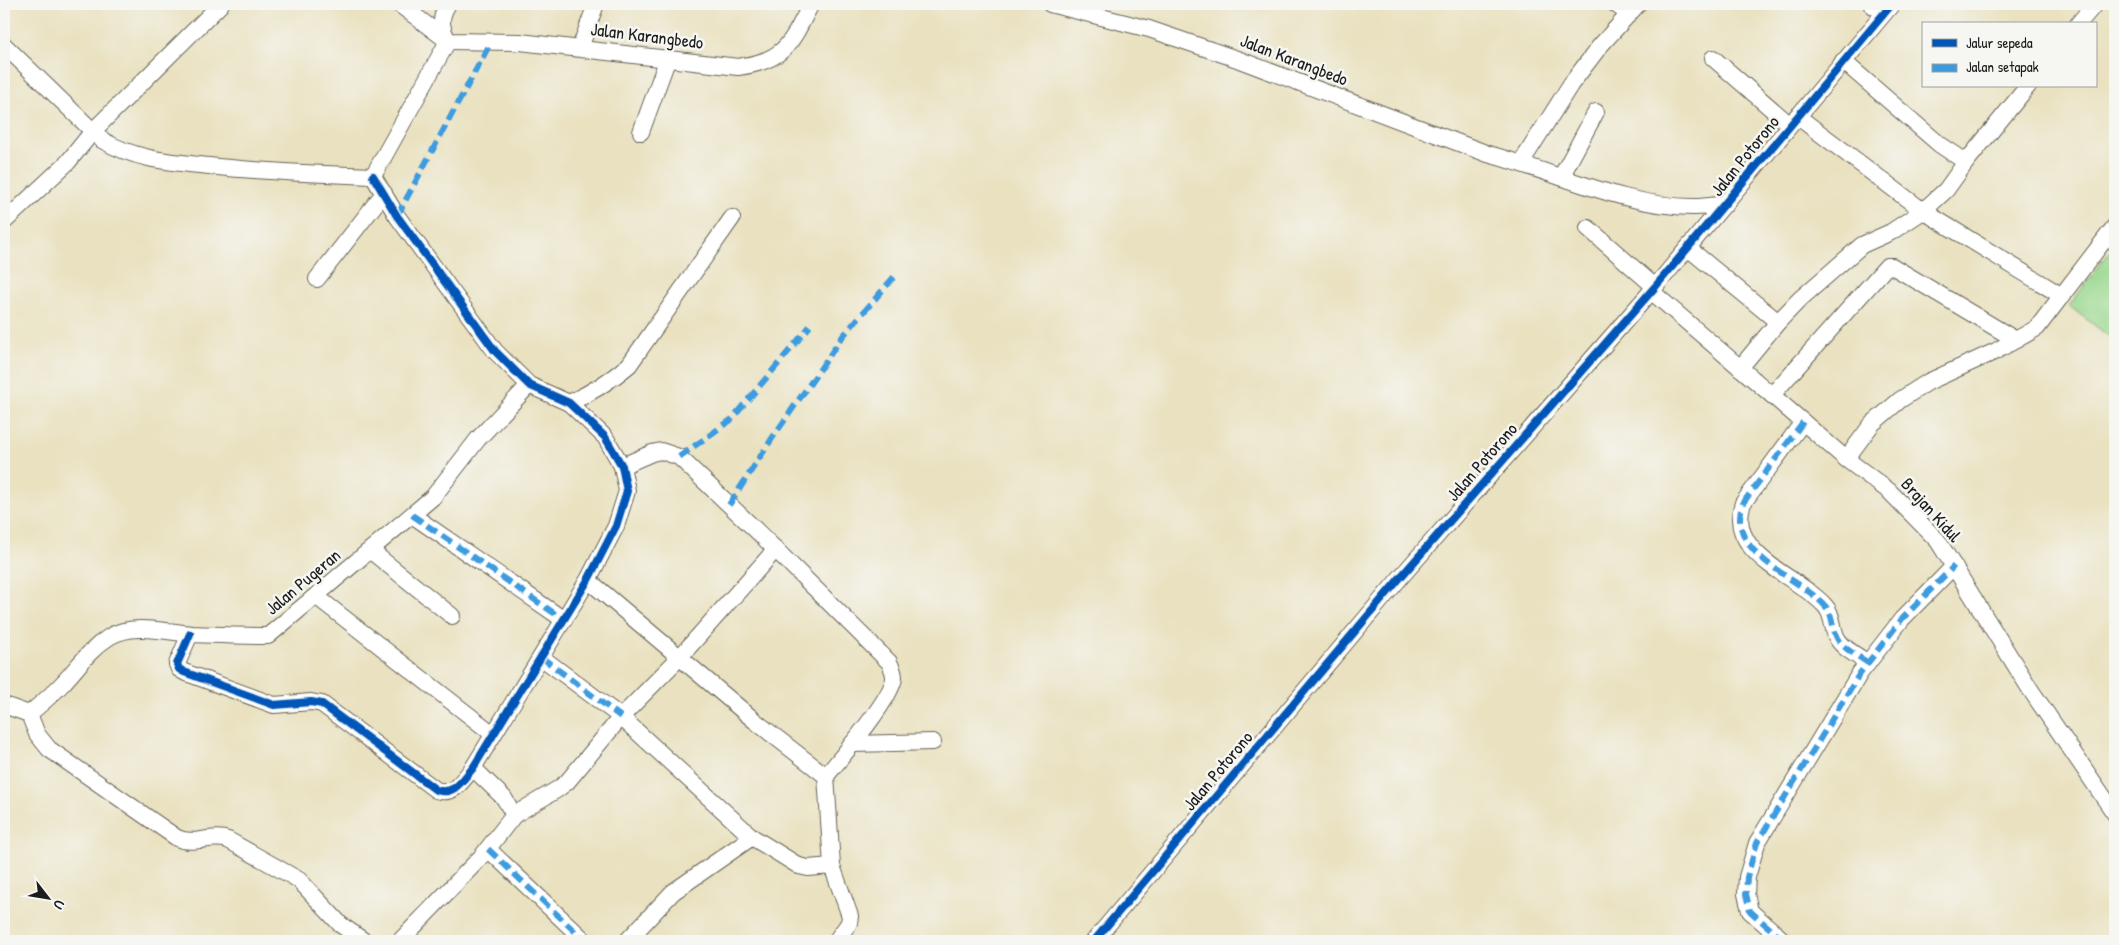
<svg xmlns="http://www.w3.org/2000/svg" width="2119" height="945" font-family="'Patrick Hand',sans-serif">
  <rect width="100%" height="100%" fill="#f6f6f2"/>
  <filter id="ink" filterUnits="userSpaceOnUse"><feTurbulence type="fractalNoise" baseFrequency=".02" numOctaves="2"/><feDisplacementMap in="SourceGraphic" scale="10" xChannelSelector="R" yChannelSelector="G"/><feConvolveMatrix kernelMatrix="1 2 1 2 8 2 1 2 1" color-interpolation-filters="sRGB"/></filter>
  <filter id="wash" filterUnits="userSpaceOnUse"><feTurbulence type="fractalNoise" baseFrequency=".0096" numOctaves="4" result="noise"/><feDisplacementMap in="SourceGraphic" scale="20" xChannelSelector="R" yChannelSelector="G"/><feGaussianBlur stdDeviation="1.12" result="paint"/><feColorMatrix in="noise" values="0 0 0 0 0 0 0 0 0 0 0 0 0 0 0 0 0 1.4 0 .05"/><feComposite in="paint" operator="in"/></filter>
  <g filter="url(#wash)">
    <rect width="100%" height="100%" fill="#e9e1bf"/>
    <path fill="#9ad88e" stroke="#5b7a55" d="M2115 245V341L2069 306Z"/>
  </g>
  <g filter="url(#ink)">
    <g fill="none" stroke-linecap="round" stroke-linejoin="round">
      <defs>
        <g id="street">
          <path d="M448 4C439 18 441 27 448 41L520 42 738 67C785 61 791 43 811 4"/>
          <path d="M1050 4 1149 29 1237 59 1488 154C1553 171 1628 208 1695 207 1705 207 1716 205 1726 204"/>
          <path d="M1615 4 1629 14"/>
          <path d="M1871 4 1884 13"/>
          <path d="M2078 24 2095 4"/>
          <path d="M4 45 102 140C136 160 170 162 209 166 263 172 318 174 373 176L448 41 399 4"/>
          <path d="M580 48 596 4"/>
          <path d="M1713 58 1790 125"/>
          <path d="M1797 116 1923 211 2062 296"/>
          <path d="M641 132 668 58"/>
          <path d="M1966 162 2028 86"/>
          <path d="M1521 163 1571 84 1600 46 1638 4"/>
          <path d="M1561 177 1596 112"/>
          <path d="M4 222 68 162 93 131 221 4"/>
          <path d="M1588 228 1655 287"/>
          <path d="M1688 248 1778 322"/>
          <path d="M317 279 384 193"/>
          <path d="M1651 291 1846 459 1889 491 1938 541 2030 689 2115 814"/>
          <path d="M1740 368 1778 322 1800 299 1862 245 1891 232 1923 211 1946 190 1966 162 1939 144 1843 61"/>
          <path d="M1772 395 1887 266H1892L2016 340"/>
          <path d="M569 403C591 393 610 381 629 365L732 218"/>
          <path d="M1803 422 1743 503C1724 555 1801 577 1826 607 1833 615 1832 627 1836 636 1841 648 1857 655 1868 663"/>
          <path d="M1846 459 1872 424 1900 400 1928 382 1996 351 2037 328 2115 226"/>
          <path d="M622 466 652 453 661 451 679 457 760 534 889 662C891 666 894 672 894 677 894 696 840 759 826 776L832 866 850 916 849 923 836 941"/>
          <path d="M412 515 564 620"/>
          <path d="M371 551 452 616"/>
          <path d="M588 580 755 721 826 776"/>
          <path d="M317 597 493 734"/>
          <path d="M190 634 177 664 179 669 184 672 274 705 311 702 322 704 436 790C455 796 462 780 473 768L588 580 616 526 627 491 622 466 605 437 569 403 529 385 495 351 397 216 373 176"/>
          <path d="M541 657 621 717 752 837 799 866 808 868 832 866"/>
          <path d="M4 705 29 714C41 704 53 694 63 683 78 667 90 649 109 637 132 622 166 632 192 634 217 635 243 636 268 636L433 497 478 439 529 385"/>
          <path d="M29 714 37 734 49 749 177 838C194 846 211 834 228 840L299 880 341 925 364 941"/>
          <path d="M852 744 933 742"/>
          <path d="M473 768 504 798 514 815"/>
          <path d="M488 849 585 941"/>
          <path d="M400 941 482 856 514 815 558 789 567 782 621 717 679 658 776 549"/>
          <path d="M627 941 673 892 752 837"/>
          <path d="M1094 941 1399 579 1655 287 1892 4"/>
          <path d="M1784 941 1750 911 1746 894 1747 877 1757 843 1860 673 1902 619 1954 566"/>
        </g>
      </defs>
      <use href="#street" stroke="#646155" stroke-width="18"/>
      <use href="#street" stroke="#fff" stroke-width="16"/>
      <g stroke="#3c9bdf" stroke-width="6" stroke-dasharray="12 6" stroke-linecap="butt">
        <path d="M397 216 491 42"/>
        <path d="M1803 422 1743 503C1724 555 1801 577 1826 607 1833 615 1832 627 1836 636 1841 648 1857 655 1868 663"/>
        <path d="M679 457 731 420 810 326"/>
        <path d="M729 505 773 437 843 336 894 277"/>
        <path d="M412 515 564 620"/>
        <path d="M541 657 621 717"/>
        <path d="M488 849 585 941"/>
        <path d="M1784 941 1750 911 1746 894 1747 877 1757 843 1860 673 1902 619 1954 566"/>
      </g>
      <defs>
        <g id="cycleway">
          <path d="M190 634 177 664 179 669 184 672 274 705 311 702 322 704 436 790C455 796 462 780 473 768L588 580 616 526 627 491 622 466 605 437 569 403 529 385 495 351 397 216 373 176"/>
          <path d="M1094 941 1399 579 1655 287 1892 4"/>
        </g>
      </defs>
      <use href="#cycleway" stroke="#f6f6f2" stroke-width="11"/>
      <use href="#cycleway" stroke="#0057b8" stroke-width="8"/>
    </g>
  </g>
  <g text-anchor="middle" stroke-width="5" stroke-linejoin="round" paint-order="stroke">
    <g font-size="18" fill="#1c1c1c" stroke="#f6f6f2">
      <text transform="translate(647 36) rotate(7)" y="6">Jalan Karangbedo</text>
      <text transform="translate(1294 60) rotate(21)" y="6">Jalan Karangbedo</text>
      <text transform="translate(1745 156) rotate(-51)" y="6">Jalan Potorono</text>
      <text transform="translate(1482 462) rotate(-49)" y="6">Jalan Potorono</text>
      <text transform="translate(1931 510) rotate(48)" y="6">Brajan Kidul</text>
      <text transform="translate(303 582) rotate(-40)" y="6">Jalan Pugeran</text>
      <text transform="translate(1218 771) rotate(-50)" y="6">Jalan Potorono</text>
    </g>
  </g>
  <rect width="2119" height="945" fill="none" stroke="#f6f6f2" stroke-width="20"/>
  <rect x="1922" y="22" width="175" height="65" fill="#f6f6f2" stroke="#9f9f9c"/>
  <rect x="1932" y="39" width="25" height="8" fill="#0057b8" stroke="#9f9f9c"/>
  <text x="1966" y="48" font-size="15" fill="#1c1c1c">Jalur sepeda</text>
  <rect x="1932" y="64" width="25" height="8" fill="#3c9bdf" stroke="#9f9f9c"/>
  <text x="1966" y="72" font-size="15" fill="#1c1c1c">Jalan setapak</text>
  <g transform="translate(48 898) rotate(121)" stroke="#f6f6f2" stroke-width="4" paint-order="stroke">
  <path d="M0-4L9 19L0 12L-9 19Z" fill="#1c1c1c"/>
  <text y="-8" font-size="14" font-weight="bold" text-anchor="middle" fill="#1c1c1c">U</text>
  </g>
</svg>
